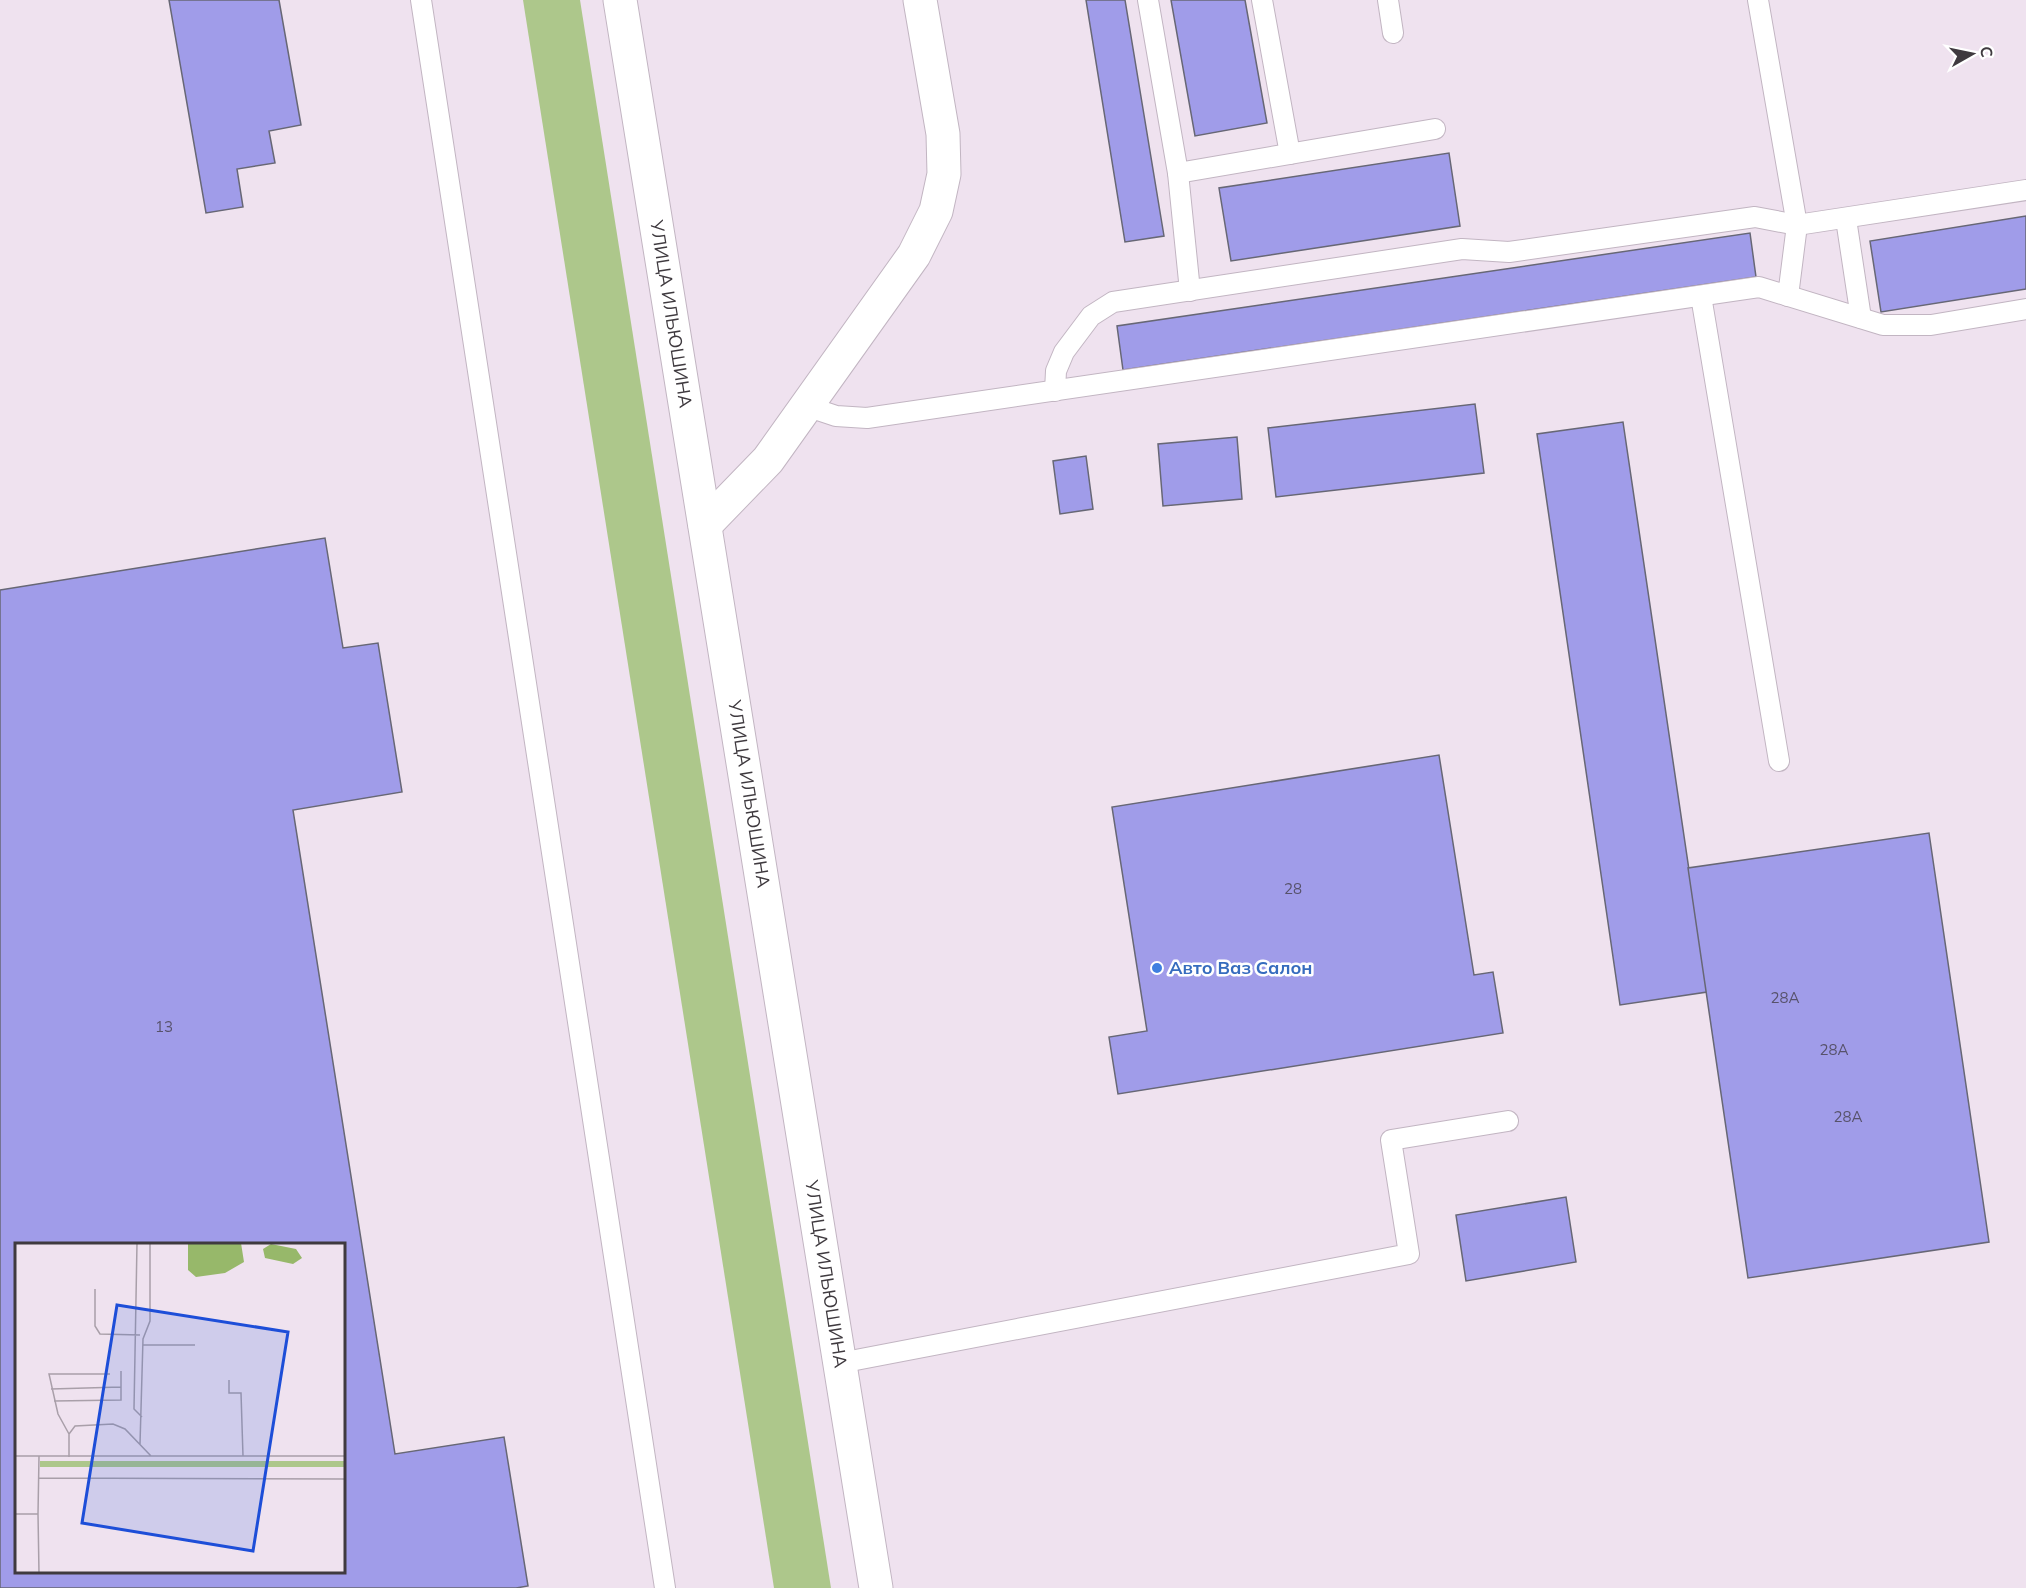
<svg xmlns="http://www.w3.org/2000/svg" width="2026" height="1588" font-family="Mulish,sans-serif">
  <rect width="100%" height="100%" fill="#efe2ef"/>
  <path fill="#adc78b" d="M523 0H580L831 1588H774Z"/>
  <g fill="#a09ce9" stroke="#676775" stroke-width="1.5" fill-rule="evenodd">
    <path d="M169 0H279L301 125 269 131 275 163 237 169 243 207 206 213Z"/>
    <path d="M1086 0H1125L1164 236 1125 242Z"/>
    <path d="M1171 0H1245L1267 123 1195 136Z"/>
    <path d="M1449 153 1460 226 1231 261 1219 188Z"/>
    <path d="M2026 216V289L1881 312 1870 241Z"/>
    <path d="M1750 233 1756 277 1123 370 1117 326Z"/>
    <path d="M1475 404 1484 473 1276 497 1268 428Z"/>
    <path d="M1623 422 1707 992 1620 1005 1537 434Z"/>
    <path d="M1237 437 1242 499 1163 506 1158 444Z"/>
    <path d="M1086 456 1093 509 1060 514 1053 461Z"/>
    <path d="M325 538 343 648 378 643 402 792 293 810 395 1454 504 1437 528 1586 516 1588H0V590ZM16 1244H344V1572H16Z"/>
    <path d="M1439 755 1474 975 1493 972 1503 1033 1118 1094 1109 1037 1147 1031 1112 807Z"/>
    <path d="M1929 833 1989 1242 1748 1278 1688 868Z"/>
    <path d="M1566 1197 1576 1262 1466 1281 1456 1215Z"/>
  </g>
  <g fill="none" stroke-linecap="round" stroke-linejoin="round">
    <defs>
      <g id="service">
        <path d="M421 0 665 1588"/>
        <path d="M1148 0 1178 173 1435 129"/>
        <path d="M1262 0 1290 154"/>
        <path d="M1388 0 1393 33"/>
        <path d="M1758 0 1797 225 1788 296"/>
        <path d="M1178 173 1190 291"/>
        <path d="M1846 219 1861 318"/>
        <path d="M1701 296 1779 761"/>
        <path d="M1055 391 1056 371 1064 352 1091 316 1113 302 1462 249 1509 252 1755 217 1797 225 2026 190"/>
        <path d="M806 406 836 416 867 418 1759 287 1883 325H1931L2026 309"/>
        <path d="M840 1363 1409 1254 1391 1140 1508 1121"/>
      </g>
      <g id="minor">
        <path d="M620 0 876 1588"/>
        <path d="M705 525 768 460 914 255 936 211 944 174 943 134 920 0"/>
      </g>
    </defs>
    <use href="#service" stroke="#c2b5c2" stroke-width="22"/>
    <use href="#minor" stroke="#c2b5c2" stroke-width="35"/>
    <use href="#service" stroke="#fff" stroke-width="20"/>
    <use href="#minor" stroke="#fff" stroke-width="33"/>
  </g>
  <circle fill="#3f7fe0" stroke="#fff" stroke-width="2" cx="1157" cy="968" r="6"/>
  <g text-anchor="middle" stroke-width="5" stroke-linejoin="round" paint-order="stroke">
    <g font-size="15" fill="#57526a">
      <text x="1293" y="894">28</text>
      <text x="1785" y="1003">28А</text>
      <text x="164" y="1032">13</text>
      <text x="1834" y="1055">28А</text>
      <text x="1848" y="1122">28А</text>
    </g>
    <g font-size="18" fill="#3f3a3f" stroke="#fff">
      <text transform="translate(671 314) rotate(81)" y="6">УЛИЦА ИЛЬЮШИНА</text>
      <text transform="translate(749 794) rotate(81)" y="6">УЛИЦА ИЛЬЮШИНА</text>
      <text transform="translate(826 1274) rotate(81)" y="6">УЛИЦА ИЛЬЮШИНА</text>
    </g>
    <g font-size="18" font-weight="bold" fill="#366cbe" stroke="#fff" text-anchor="start">
      <text x="1169" y="974">Авто Ваз Салон</text>
    </g>
  </g>
  <g transform="translate(15 1243)">
    <rect width="330" height="330" fill="#efe2ef"/>
    <path d="M25 218H330V224H25Z" fill="#adc78b"/>
    <path d="M173 0H226L229 19 210 30 181 34 173 27ZM256 1 281 6 287 15 278 21 250 15 248 6Z" fill="#97b86a"/>
    <path fill="none" stroke="#a99fa9" stroke-width="1.5" d="M122 0 119 166 127 174M80 46V83L85 91 125 92M128 102H180M214 137V150H226L228 213M36 146 106 144M39 158 106 157V128M54 191 43 171 34 131H95M125 201 128 96 135 78V0M0 213H330M54 214V191L60 183 98 181 110 186 136 213M24 235 330 236M0 271H23L24 213M23 271 24 330"/>
    <path fill="#1d4ed8" fill-opacity="0.15" stroke="#1d4ed8" stroke-width="3" d="M102 62 273 89 238 308 67 280Z"/>
    <rect width="330" height="330" fill="none" stroke="#3f3a3f" stroke-width="3"/>
  </g>
  <g transform="translate(1972 54) rotate(81)" stroke="#ffffff" stroke-width="4.5" paint-order="stroke">
  <path d="M0-4.5L10 22L0 15L-10 22Z" fill="#3f3a3f"/>
  <text y="-9" font-size="16" font-weight="bold" text-anchor="middle" fill="#3f3a3f">С</text>
  </g>
</svg>
